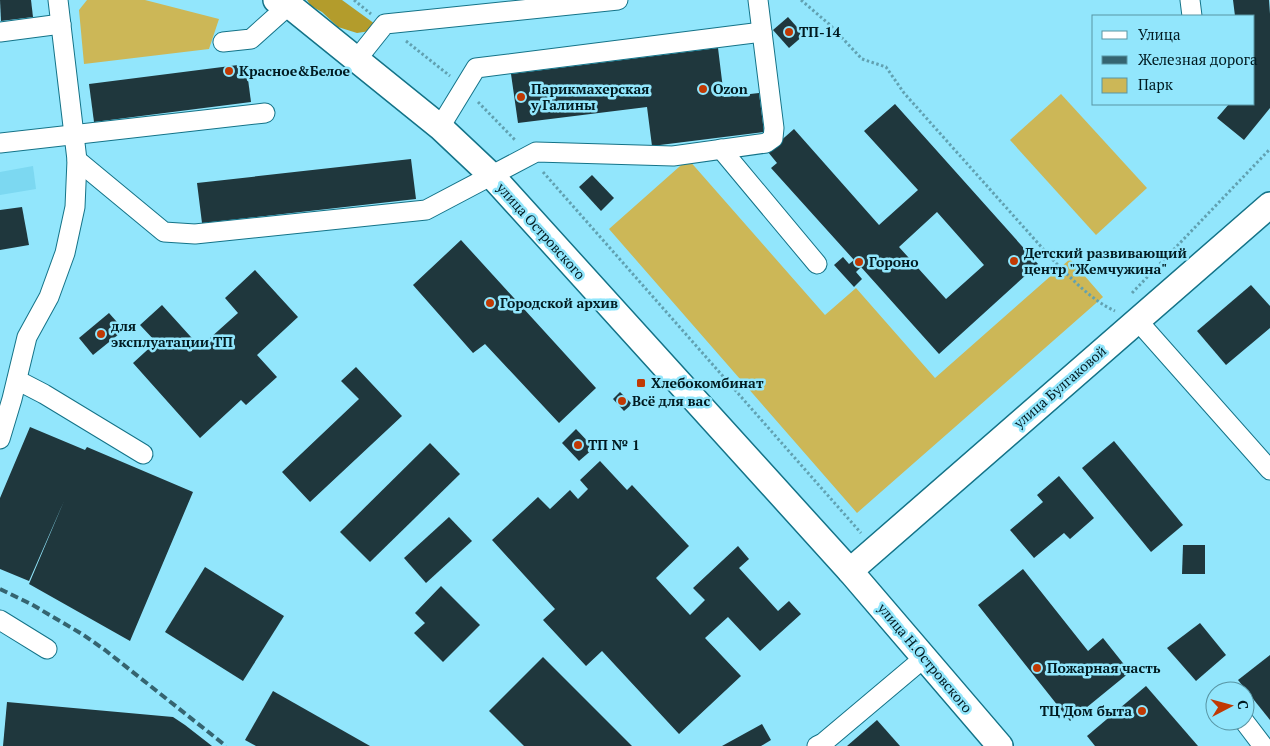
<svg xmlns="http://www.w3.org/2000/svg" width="1270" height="746" font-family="'PT Serif',serif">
  <rect width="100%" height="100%" fill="#92e6fc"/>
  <path fill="#7cd8f1" d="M33 166 36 189 0 195V172Z"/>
  <g fill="#ccb757">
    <path d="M87 0H145L219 19 209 49 84 64 79 10Z"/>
    <path d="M1061 94 1147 188 1096 235 1010 140Z"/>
    <path d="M688 159 825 315 856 288 935 378 1070 259 1103 297 857 513 609 229Z"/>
  </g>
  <path fill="#b39c2c" d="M307 0H342L375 24 370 31 357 33 338 27 322 12 311 6Z"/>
  <g fill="#1f373d" fill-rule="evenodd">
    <path d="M0 0H31L33 17 1 21Z"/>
    <path d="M1233 0H1269L1270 14V108L1244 140 1217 118 1229 104H1254V16H1235Z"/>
    <path d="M788 17 804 35 789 48 773 30Z"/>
    <path d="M718 48 724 97 759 93 764 132 652 146 647 107 518 123 511 74Z"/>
    <path d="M246 64 251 102 94 122 89 84Z"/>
    <path d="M895 104 1038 264 939 354 861 267 856 272 862 279 854 287 834 265 843 257 849 264 854 260 771 168 777 163 768 152 794 129 879 225 918 190 864 131ZM937 212 984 265 946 299 899 247Z"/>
    <path d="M411 159 416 199 202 223 197 183Z"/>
    <path d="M592 175 614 198 601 211 579 187Z"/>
    <path d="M22 207 29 245 0 250V210Z"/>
    <path d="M461 240 596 388 559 423 485 344 473 353 413 285Z"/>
    <path d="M255 270 298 317 257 355 277 377 246 405 241 400 200 438 133 363 156 342 140 325 162 305 200 347 238 313 225 298Z"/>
    <path d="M1251 285 1270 306V328L1226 365 1197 331Z"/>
    <path d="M109 313 124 330 93 355 79 338Z"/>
    <path d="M356 367 402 416 310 502 282 472 359 399 341 381Z"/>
    <path d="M620 392 632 404 624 411 613 399Z"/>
    <path d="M30 427 85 450 87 447 193 492 130 641 29 584 64 501 29 581 0 569V498Z"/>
    <path d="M576 429 594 448 579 461 562 443Z"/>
    <path d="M1114 441 1183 525 1151 552 1082 468Z"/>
    <path d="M430 443 460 474 370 562 340 532Z"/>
    <path d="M600 461 627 490 632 485 689 546 656 578 690 615 705 600 693 588 738 546 749 559 739 568 778 611 789 601 801 614 760 651 728 617 705 638 741 676 679 734 602 651 586 666 543 620 555 609 492 540 538 497 550 509 570 490 578 499 588 489 580 480Z"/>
    <path d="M1059 476 1094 518 1070 539 1064 533 1034 558 1010 530 1043 502 1037 495Z"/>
    <path d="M449 517 472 541 426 583 404 558Z"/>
    <path d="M1183 545H1205V574H1182Z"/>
    <path d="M205 567 284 616 243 681 165 632Z"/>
    <path d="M1023 569 1088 651 1103 638 1130 672 1070 721 978 605Z"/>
    <path d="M441 586 480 625 443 662 414 633 425 623 415 613Z"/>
    <path d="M1200 623 1226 655 1196 681 1167 648Z"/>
    <path d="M1270 655V720L1238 680Z"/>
    <path d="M543 657 632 746H524L489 711Z"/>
    <path d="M1146 686 1198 746H1095L1087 736Z"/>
    <path d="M273 691 370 746H256L245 740Z"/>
    <path d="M7 702 173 717 185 725 212 746H3Z"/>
    <path d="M877 720 900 746H847Z"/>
    <path d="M762 724 771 740 761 746H722Z"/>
  </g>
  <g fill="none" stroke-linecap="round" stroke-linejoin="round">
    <defs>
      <g id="minor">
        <path d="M1190 0 1192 16"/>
        <path d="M0 32 61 24"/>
        <path d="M223 42 251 39 289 5"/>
        <path d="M357 59 385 24 618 0"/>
        <path d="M440 127 476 68 762 32"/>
        <path d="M0 143 265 113"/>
        <path d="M721 149 817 264"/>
        <path d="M77 160 164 232 195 234 426 210 536 152 673 156 766 143 773 138 774 128 758 0"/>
        <path d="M1137 320 1270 470"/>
        <path d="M17 380 44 394 143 454"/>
        <path d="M0 439 12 399 27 337 49 297 65 253 75 207 77 160 58 0"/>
        <path d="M0 620 47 649"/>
        <path d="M1244 721 1263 746"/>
        <path d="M817 746 823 743 924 658"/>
      </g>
      <g id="major">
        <path d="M276 0 289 5 440 127 492 176 850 571 1000 746"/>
        <path d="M850 571 1270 205"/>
      </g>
    </defs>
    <use href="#minor" stroke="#147388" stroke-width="21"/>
    <use href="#major" stroke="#147388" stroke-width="28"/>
    <g stroke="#61a1b1" stroke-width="3" stroke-dasharray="2.5 2.5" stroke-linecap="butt">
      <path d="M354 0 371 14"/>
      <path d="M801 0 829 24 862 59 886 67 904 93 1053 260C1071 278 1091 300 1115 311"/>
      <path d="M406 41 450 76"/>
      <path d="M478 102 516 141"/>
      <path d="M543 172 861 533"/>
      <path d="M1132 293 1270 149"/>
    </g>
    <use href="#minor" stroke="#fff" stroke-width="19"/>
    <use href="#major" stroke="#fff" stroke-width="25"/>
    <path stroke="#356470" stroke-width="4" stroke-dasharray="8 4" stroke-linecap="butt" d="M0 589 31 604 82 634 105 650 226 746"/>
  </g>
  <g fill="#c13903" stroke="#92e6fc" stroke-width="2">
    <circle cx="789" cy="32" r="5"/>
    <circle cx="229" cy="71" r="5"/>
    <circle cx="703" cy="89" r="5"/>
    <circle cx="521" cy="97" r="5"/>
    <circle cx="1014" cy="261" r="5"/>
    <circle cx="859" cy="262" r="5"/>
    <circle cx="490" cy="303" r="5"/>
    <circle cx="101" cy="334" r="5"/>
    <rect x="636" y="378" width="10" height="10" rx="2.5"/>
    <circle cx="622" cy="401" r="5"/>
    <circle cx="578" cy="445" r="5"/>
    <circle cx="1037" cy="668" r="5"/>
    <circle cx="1142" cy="711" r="5"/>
  </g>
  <g text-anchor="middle" stroke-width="5" stroke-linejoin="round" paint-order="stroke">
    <g font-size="14" font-weight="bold" fill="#011b21" stroke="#92e6fc" text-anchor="start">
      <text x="799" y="37">ТП-14</text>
      <text x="239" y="76">Красное&amp;Белое</text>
      <text x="531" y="94">Парикмахерская<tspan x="531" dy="16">у Галины</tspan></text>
      <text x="713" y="94">Ozon</text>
      <text x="1024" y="258">Детский развивающий<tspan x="1024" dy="16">центр "Жемчужина"</tspan></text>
      <text x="869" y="267">Гороно</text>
      <text x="500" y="308">Городской архив</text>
      <text x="111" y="331">для<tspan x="111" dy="16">эксплуатации ТП</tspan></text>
      <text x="651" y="388">Хлебокомбинат</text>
      <text x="632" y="406">Всё для вас</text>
      <text x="588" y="450">ТП № 1</text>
      <text x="1047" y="673">Пожарная часть</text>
      <text x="1132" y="716" text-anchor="end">ТЦ Дом быта</text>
    </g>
    <g font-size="14" fill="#011b21" stroke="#92e6fc">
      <text transform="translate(541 231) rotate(48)" y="5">улица Островского</text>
      <text transform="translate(1060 387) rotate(-41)" y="5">улица Булгаковой</text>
      <text transform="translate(925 658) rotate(50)" y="5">улица Н.Островского</text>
    </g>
  </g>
  <rect x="1092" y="15" width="162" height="90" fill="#92e6fc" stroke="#5895a4"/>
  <rect x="1102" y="31" width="25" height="8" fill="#ffffff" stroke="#5895a4"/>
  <text x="1138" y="40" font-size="15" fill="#011b21">Улица</text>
  <rect x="1102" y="56" width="25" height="8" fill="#356470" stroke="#5895a4"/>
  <text x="1138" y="65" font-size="15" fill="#011b21">Железная дорога</text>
  <rect x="1102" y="78" width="25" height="15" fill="#ccb757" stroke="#5895a4"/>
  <text x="1138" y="90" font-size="15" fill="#011b21">Парк</text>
  <g transform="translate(1230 706) rotate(84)"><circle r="24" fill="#92e6fc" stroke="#5895a4"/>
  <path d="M0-4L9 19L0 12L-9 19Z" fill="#c13903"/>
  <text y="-8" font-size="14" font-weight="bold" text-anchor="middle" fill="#011b21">С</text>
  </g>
</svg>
